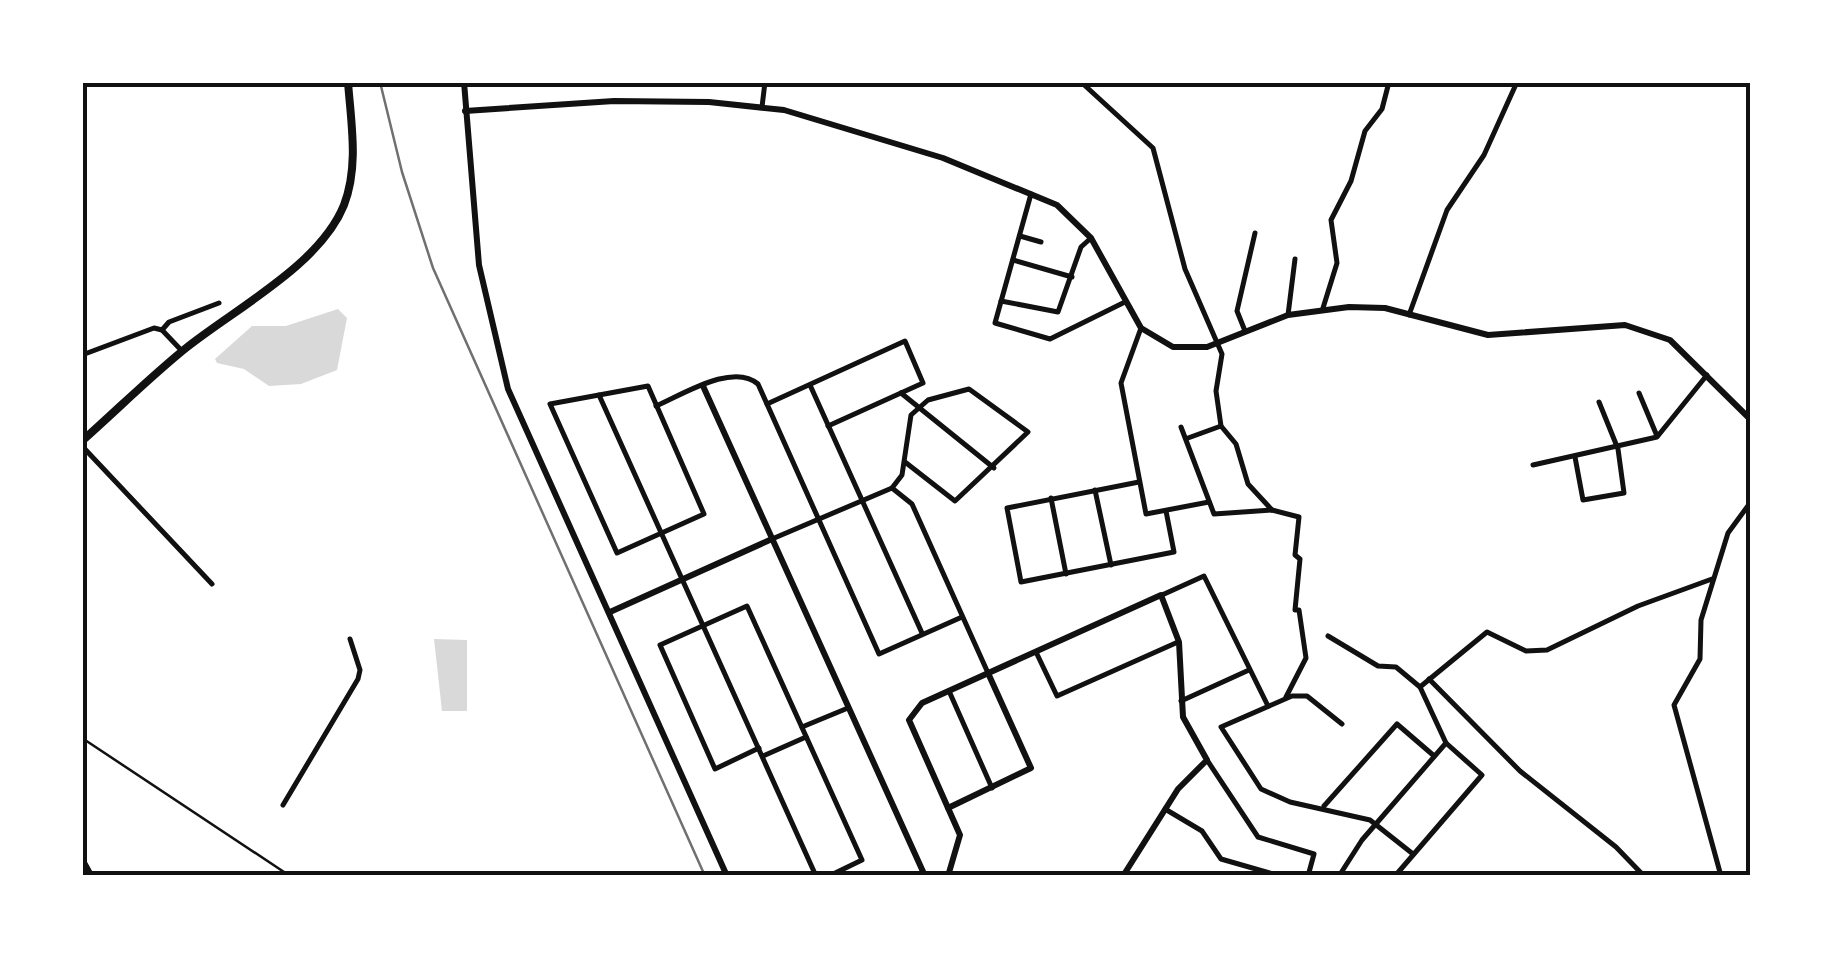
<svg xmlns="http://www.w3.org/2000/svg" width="1833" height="958" font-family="Lato,sans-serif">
  <rect width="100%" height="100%" fill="#fff"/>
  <g fill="#d9d9d9">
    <path d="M338 309 347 318 337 370 301 384 269 386 244 369 217 363 215 359 252 326H286Z"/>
    <path d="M434 639 467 640V711H442Z"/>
  </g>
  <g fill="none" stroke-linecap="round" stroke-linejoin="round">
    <path stroke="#111" stroke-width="2.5" d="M82 738 290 876"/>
    <g stroke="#111" stroke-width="5">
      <path d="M1081 82 1153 148 1185 269 1222 354 1216 391 1221 426 1236 444 1248 484 1272 510"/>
      <path d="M762 107 765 82"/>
      <path d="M1031 194 995 323 1050 339 1125 302"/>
      <path d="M1020 236 1041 242"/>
      <path d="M1013 260 1072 277"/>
      <path d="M1001 301 1058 312 1081 247 1091 238"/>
      <path d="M1323 308 1337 263 1331 220 1351 181 1365 131 1382 109 1389 82"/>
      <path d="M1288 315 1295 259"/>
      <path d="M1409 315 1447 210 1484 155 1517 82"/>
      <path d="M1141 328 1121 383 1146 514 1209 502"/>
      <path d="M162 330 169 322 219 303"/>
      <path d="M1245 331 1237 311 1255 233"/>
      <path d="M82 355 154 328 162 330 182 351"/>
      <path d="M810 385 922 633"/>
      <path d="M648 386 704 514 617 553 550 404Z"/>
      <path d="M901 393 994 468"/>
      <path d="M1639 393 1657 436"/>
      <path d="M599 395 816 876"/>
      <path d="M767 404 905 341 923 383 828 426"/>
      <path d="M656 406C682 395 733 362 758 384L879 654 962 617"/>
      <path d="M1181 427 1214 514 1272 510 1299 517 1295 555 1300 559 1295 610H1299L1306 658 1286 697"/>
      <path d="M1188 438 1221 426"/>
      <path d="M82 446 212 584"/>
      <path d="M1575 457 1583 500 1624 493 1618 449 1599 402"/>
      <path d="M1533 465 1657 437 1707 375"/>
      <path d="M1139 482 1007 508 1021 582 1174 552 1166 511"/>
      <path d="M892 488 902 475 911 415 928 400 969 389 1028 432 955 501 905 462"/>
      <path d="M1095 490 1111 565"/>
      <path d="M1051 498 1066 574"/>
      <path d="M772 539 892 488 912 504 988 673"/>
      <path d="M1162 595 1204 576 1268 706"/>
      <path d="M1328 636 1378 666 1396 667 1420 687 1446 743 1482 775 1395 876"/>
      <path d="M1036 652 1057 696 1178 642"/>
      <path d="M1429 679 1520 771 1616 847 1644 876"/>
      <path d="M1420 687 1487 632 1526 651 1547 650 1638 606 1712 579"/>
      <path d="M949 691 992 788"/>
      <path d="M1181 701 1249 670"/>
      <path d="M1342 724 1307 696H1292L1221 727 1261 789 1290 802 1370 820 1413 854"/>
      <path d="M802 727 848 708"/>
      <path d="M759 748 715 769 660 645 747 606 862 860 829 876"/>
      <path d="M763 756 806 737"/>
      <path d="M1207 760 1258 837 1314 854 1308 876"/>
      <path d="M283 805 358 679 360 670 350 639"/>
      <path d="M1324 806 1397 724 1433 755"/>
      <path d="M1165 809 1202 831 1221 859 1280 876"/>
      <path d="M82 858 92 876"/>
      <path d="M1339 876 1362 840 1446 743"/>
      <path d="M1721 876 1674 705 1700 659 1701 620 1728 533 1750 503"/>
    </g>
    <g stroke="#111" stroke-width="6">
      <path d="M464 82 479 265 508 389 727 876"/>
      <path d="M465 111 614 101 709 102 784 110 943 158 1057 205 1091 238 1141 328 1173 347H1207L1288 315 1349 307 1385 308 1488 335 1625 325 1670 340 1750 419"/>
      <path d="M703 386 925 876"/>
      <path d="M610 612 772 539"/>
      <path d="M948 808 1031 768 988 673"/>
      <path d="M948 876 960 835 909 720 922 703 1161 595 1179 642 1183 717 1207 760 1178 789 1123 876"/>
    </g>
    <path stroke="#111" stroke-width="8" d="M82 441C117 410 150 377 186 348 236 308 320 265 344 205 359 166 351 123 348 82"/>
    <path stroke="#707070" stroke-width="2.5" d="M380 82 402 172 433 268 705 876"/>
  </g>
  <rect width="1833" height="958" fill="none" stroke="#ffffff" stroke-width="170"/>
  <rect x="85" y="85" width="1663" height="788" fill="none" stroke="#111" stroke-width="4"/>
</svg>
